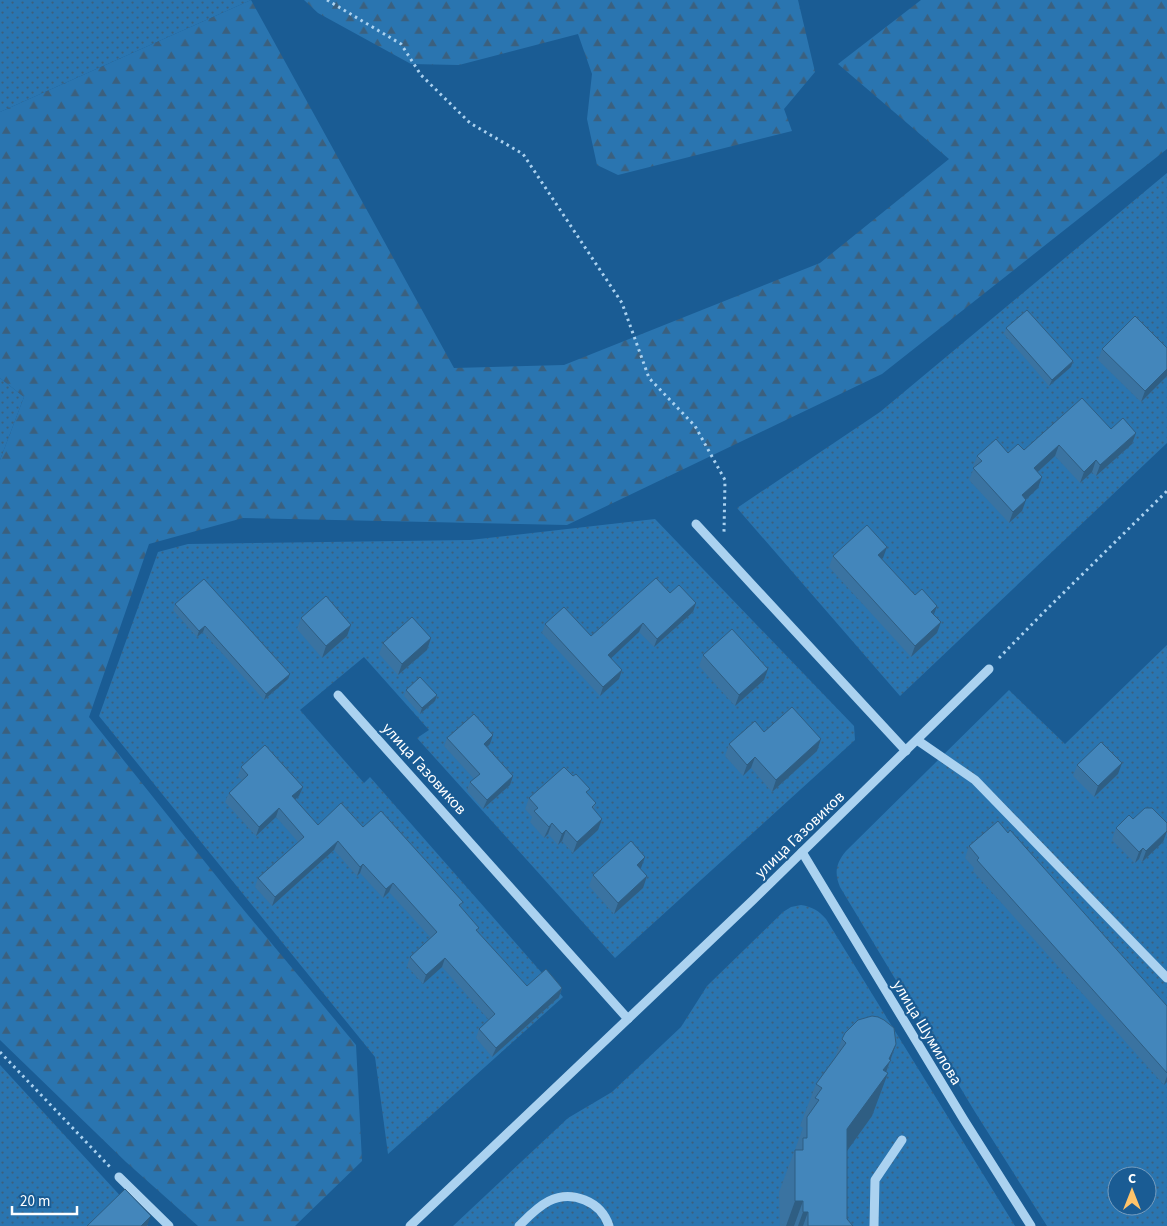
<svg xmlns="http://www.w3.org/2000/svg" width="1167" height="1226" font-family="'Source Sans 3',sans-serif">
  <defs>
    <pattern id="green-dots" width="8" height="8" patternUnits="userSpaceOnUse" patternTransform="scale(1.25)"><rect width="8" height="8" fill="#2a75b0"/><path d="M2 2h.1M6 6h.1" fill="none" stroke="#3b607e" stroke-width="1.8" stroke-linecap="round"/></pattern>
    <pattern id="forest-firs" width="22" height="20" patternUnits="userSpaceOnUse" patternTransform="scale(1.25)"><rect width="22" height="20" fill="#2a75b0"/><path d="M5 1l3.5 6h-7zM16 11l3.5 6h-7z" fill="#3b607e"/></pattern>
  </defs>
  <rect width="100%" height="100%" fill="#1a5c94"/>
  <g fill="url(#green-dots)" fill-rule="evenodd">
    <path d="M0 0H251L0 112Z"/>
    <path d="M1167 173V443L900 696 737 508 880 412Z"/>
    <path d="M0 378 24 397 0 460Z"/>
    <path d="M655 519 854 726 855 740 615 958 417 738 429 730 364 657 300 710 364 783 370 777 563 997 388 1154 375 1057 99 716 158 552 188 544 470 540Z"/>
    <path d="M1167 645V1226H1047L975 1112 840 887C834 873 836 863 846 851L1009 690 1065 744ZM1117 1176H1147V1206H1117Z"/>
    <path d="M801 905C813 907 819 911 826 919L1015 1226H453L568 1118 612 1092 681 1027 707 986 783 912 791 907Z"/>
    <path d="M0 1065 148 1226H0Z"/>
  </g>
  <g fill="url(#forest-firs)">
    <path d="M251 0 454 368 564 365 820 263 949 159 838 64 921 0H1167V149L882 374 567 525 243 518 149 544 89 717 233 897 356 1045 362 1161 295 1226H198L126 1162 0 1040V460L24 397 0 378V112Z"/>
    <path d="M304 0H798L815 72 784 109 792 131 618 175 597 165 587 119 592 74 578 34 459 65 411 64 318 13Z"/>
  </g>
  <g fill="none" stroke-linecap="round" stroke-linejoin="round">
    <g stroke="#abd2f0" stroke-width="3" stroke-dasharray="2.5 4" stroke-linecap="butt">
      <path d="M327 0 401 44 421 75 470 123 523 154 622 303 649 378 695 426 725 480 724 532"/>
      <path d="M999 658 1044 612 1167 491"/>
      <path d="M0 1052 110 1167"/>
    </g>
    <g stroke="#abd2f0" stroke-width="9">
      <path d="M696 524 906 751"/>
      <path d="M338 695 628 1019"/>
      <path d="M917 740 975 780 1167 978"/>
      <path d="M802 852 964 1120 1031 1226"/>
      <path d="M119 1177 169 1226"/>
      <path d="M410 1226 753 900 989 669"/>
      <path d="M519 1226C528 1217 537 1207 549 1201 572 1190 601 1201 609 1226"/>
      <path d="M874 1226 875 1180 902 1140"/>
    </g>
  </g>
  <g fill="#3a73a1">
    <path d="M1006 328 1073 361 1071 367 1049 386 1004 334Z"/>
    <path d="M1167 348V376L1141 402 1098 360 1102 349Z"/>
    <path d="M1111 429 1136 433 1132 444 1096 476 1092 472 1080 483 1055 456 1038 472V488L1026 499 1022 511 1009 523 969 480 974 468 973 467 977 456 1008 453 1024 450Z"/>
    <path d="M833 556 883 558 882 559 915 595 934 615 937 633 911 657 829 567Z"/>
    <path d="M670 593 696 603 693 612 654 647 639 632 611 658 622 670 619 679 600 696 542 633 545 624 591 636Z"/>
    <path d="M175 604 288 679 264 700 203 632 197 637 173 610Z"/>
    <path d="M301 618 351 625 347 636 322 658 297 629Z"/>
    <path d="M431 638 427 650 398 675 379 654 383 643Z"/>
    <path d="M703 655 768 669 764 680 735 706 699 666Z"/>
    <path d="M406 690 437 695 435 701 420 714 404 696Z"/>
    <path d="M764 732 817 751 772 792 751 768 743 776 725 756 729 744Z"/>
    <path d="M447 738 490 744 487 747 513 776 510 785 483 809 467 791 470 782 474 779 444 746Z"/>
    <path d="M1077 765 1118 774 1094 797 1073 776Z"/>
    <path d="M241 767 299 796 295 799 318 825 363 827 463 902 461 907 479 928 478 932 527 986 562 988 559 997 492 1057 476 1038 479 1029 489 1020 442 967 423 984 407 966 410 957 431 938 389 892 383 898 360 873 357 876 334 850 272 906 255 887 258 878 298 842 276 817 256 836 225 802 229 793 242 781 238 776Z"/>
    <path d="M588 794 596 803 594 810 598 830 573 853 562 841 558 845 548 834 544 838 530 822 532 817 525 809 529 798Z"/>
    <path d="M1133 819 1167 823V832L1163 842 1142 862 1139 859 1135 863 1112 840 1116 828Z"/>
    <path d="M969 846 1167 1006V1082L1164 1085 973 871 974 868 965 858Z"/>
    <path d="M641 868 640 869 647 876 643 888 614 914 589 886 593 875Z"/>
    <path d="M842 1039 896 1044 872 1116 847 1150V1219L853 1226H780L779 1192 803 1128 800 1126 816 1084 835 1057Z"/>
  </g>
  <g fill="#2f5e83">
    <path d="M1073 361 1071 367 1049 386 1052 380Z"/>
    <path d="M1167 369V376L1141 402 1145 391Z"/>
    <path d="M1136 433 1132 444 1096 476 1100 465Z"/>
    <path d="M1059 445 1055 456 1030 479 1034 468Z"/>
    <path d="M1096 460 1092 472 1080 483 1084 472Z"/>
    <path d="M1042 477 1038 488 1018 507 1022 495Z"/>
    <path d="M1026 500 1022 511 1009 523 1013 512Z"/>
    <path d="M887 547 883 558 874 566 878 555Z"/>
    <path d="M696 603 693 612 654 647 657 639Z"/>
    <path d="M937 606 933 617 931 612Z"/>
    <path d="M941 622 937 633 911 657 915 646Z"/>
    <path d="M643 623 639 632 605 664 608 655Z"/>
    <path d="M351 625 347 636 322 658 326 646Z"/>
    <path d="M205 626 203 632 197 637 199 631Z"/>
    <path d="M431 638 427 650 398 675 402 664Z"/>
    <path d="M768 669 764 680 735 706 739 695Z"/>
    <path d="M622 670 619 679 600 696 603 687Z"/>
    <path d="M290 674 288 679 264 700 266 694Z"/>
    <path d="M437 695 435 701 420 714 422 708Z"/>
    <path d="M493 735 490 744 481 753 484 744Z"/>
    <path d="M821 739 817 751 772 792 776 780Z"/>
    <path d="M755 757 751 768 743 776 747 765Z"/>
    <path d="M1122 763 1118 774 1094 797 1098 786Z"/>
    <path d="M513 776 510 785 483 809 487 800Z"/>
    <path d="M303 787 299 796 289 805 292 796Z"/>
    <path d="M279 808 276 817 256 836 259 827Z"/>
    <path d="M602 819 598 830 573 853 577 842Z"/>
    <path d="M552 823 548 834 544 838 549 827Z"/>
    <path d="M566 830 562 841 558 845 562 834Z"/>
    <path d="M1167 831 1163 842 1142 862 1146 851Z"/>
    <path d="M338 841 334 850 272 906 275 897Z"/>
    <path d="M1143 848 1139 859 1135 863 1139 852Z"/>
    <path d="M645 857 641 868 633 876 637 865Z"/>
    <path d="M363 864 360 873 357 876 360 867Z"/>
    <path d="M647 876 643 888 614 914 618 903Z"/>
    <path d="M393 883 389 892 383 898 386 889Z"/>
    <path d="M445 958 442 967 423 984 426 975Z"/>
    <path d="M562 988 559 997 492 1057 496 1048Z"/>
    <path d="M896 1044 884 1078 888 1073 872 1116 832 1172 847 1129 883 1070Z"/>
    <path d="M1167 1076V1082L1164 1085Z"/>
    <path d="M795 1201H803L794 1226H786Z"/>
    <path d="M803 1212H808L803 1226H798Z"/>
    <path d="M151 1216 147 1226H141Z"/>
  </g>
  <g fill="#4386bb" stroke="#2f5e83">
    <path d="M1027 310 1073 361 1052 380 1006 328Z"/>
    <path d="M1135 316 1167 348V369L1145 391 1102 349Z"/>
    <path d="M1082 398 1111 429 1123 418 1136 433 1100 465 1096 460 1084 472 1059 445 1034 468 1042 477 1022 495 1026 500 1013 512 973 468 982 461 977 456 996 439 1008 453 1018 444 1024 450Z"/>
    <path d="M867 525 887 547 878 555 915 595 922 589 937 606 931 612 941 622 915 646 833 556Z"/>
    <path d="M656 578 670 593 679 585 696 603 657 639 643 623 608 655 622 670 603 687 545 624 564 607 591 636Z"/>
    <path d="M204 579 290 674 266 694 205 626 199 631 175 604Z"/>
    <path d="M326 596 351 625 326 646 301 618Z"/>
    <path d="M412 617 431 638 402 664 383 643Z"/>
    <path d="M732 629 768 669 739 695 703 655Z"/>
    <path d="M420 677 437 695 422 708 406 690Z"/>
    <path d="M792 707 821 739 776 780 755 757 747 765 729 744 755 721 764 732Z"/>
    <path d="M474 714 493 735 484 744 513 776 487 800 470 782 480 774 447 738Z"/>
    <path d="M1101 742 1122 763 1098 786 1077 765Z"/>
    <path d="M265 745 303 787 292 796 318 825 341 803 363 827 381 811 463 902 459 905 479 928 476 930 527 986 546 969 562 988 496 1048 479 1029 495 1014 445 958 426 975 410 957 437 932 393 883 386 889 363 864 360 867 338 841 275 897 258 878 304 837 279 808 259 827 229 793 248 775 241 767Z"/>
    <path d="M564 767 573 776 576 774 590 789 586 792 596 803 592 807 602 819 577 842 566 830 562 834 552 823 549 827 534 811 538 808 529 798Z"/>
    <path d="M1145 808H1152L1167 823V831L1146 851 1143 848 1139 852 1116 828 1129 815 1133 819Z"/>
    <path d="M998 821 1008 833 1010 830 1167 1006V1073L977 860 979 858 969 846Z"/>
    <path d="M631 841 645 857 637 865 647 876 618 903 593 875Z"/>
    <path d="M872 1016 878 1017 884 1020 894 1028 896 1044 889 1059 891 1060 883 1070 888 1073 847 1129V1219L853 1226H808V1212H803V1201H795V1150H803V1138H807V1117L819 1100 815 1098 822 1088 816 1084 846 1043 842 1039 845 1033 858 1020Z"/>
    <path d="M125 1189 151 1216 141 1226H87Z"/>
  </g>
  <g text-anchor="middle" stroke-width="4.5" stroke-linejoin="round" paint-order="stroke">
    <g font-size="16" fill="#fff" stroke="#1a5c94">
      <text transform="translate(425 768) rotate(48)" y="6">улица Газовиков</text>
      <text transform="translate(799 834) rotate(-44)" y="6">улица Газовиков</text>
      <text transform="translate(928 1032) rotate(59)" y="6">улица Шумилова</text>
    </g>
  </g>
  <g transform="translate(1132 1191)"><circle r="24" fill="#1a5c94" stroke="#769dbf"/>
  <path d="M0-4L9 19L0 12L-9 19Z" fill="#ffc46a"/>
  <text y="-8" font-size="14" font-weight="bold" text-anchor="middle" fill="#ffffff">С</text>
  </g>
  <path d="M12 1206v8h65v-8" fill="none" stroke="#ffffff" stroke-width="2.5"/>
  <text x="20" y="1206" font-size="15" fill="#ffffff" stroke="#1a5c94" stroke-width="4" paint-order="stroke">20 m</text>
</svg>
